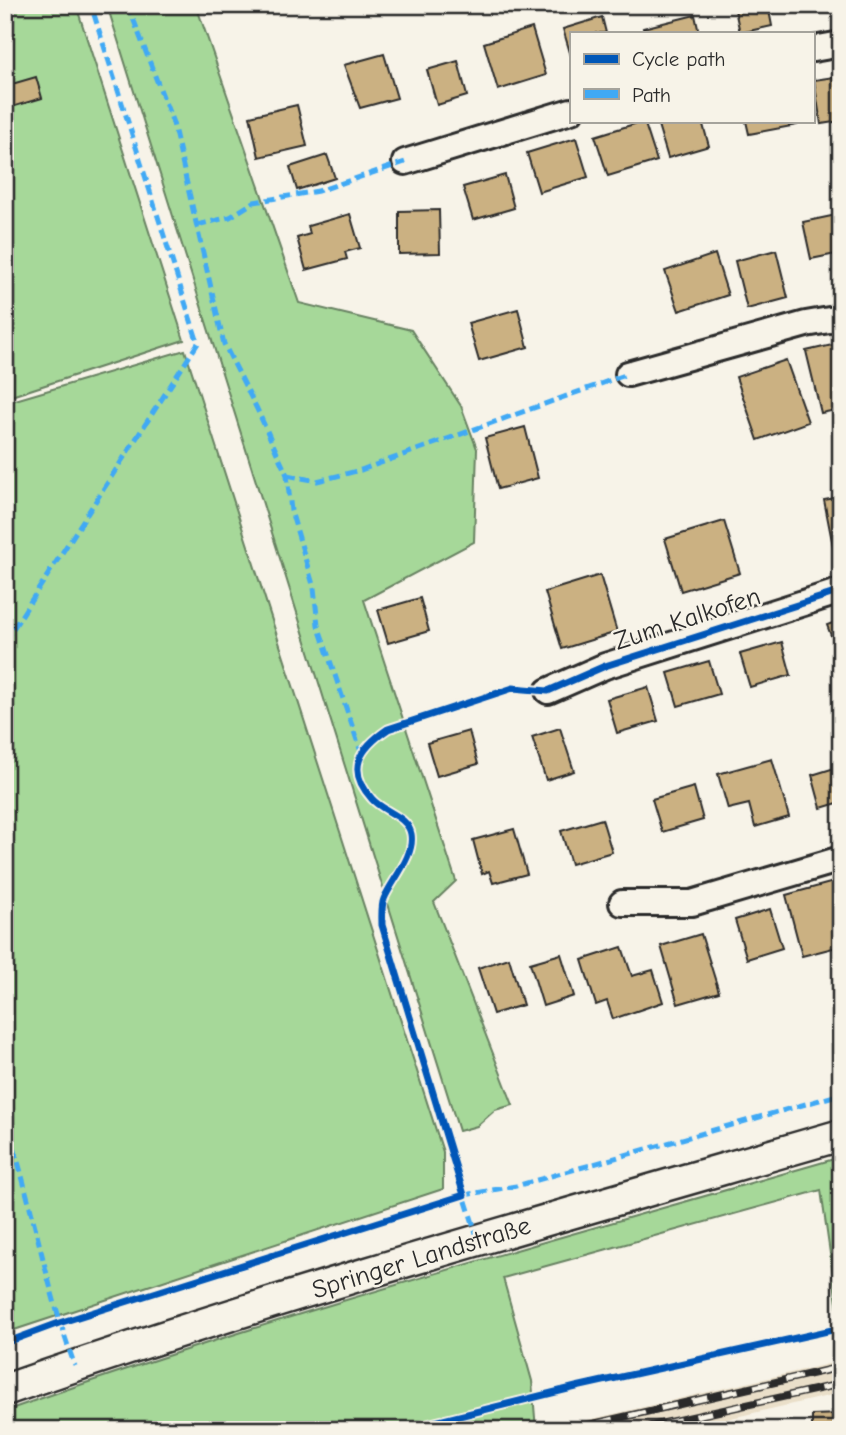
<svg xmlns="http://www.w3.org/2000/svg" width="846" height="1435" font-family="'Comic Neue',sans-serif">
  <rect width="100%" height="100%" fill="#f7f3e8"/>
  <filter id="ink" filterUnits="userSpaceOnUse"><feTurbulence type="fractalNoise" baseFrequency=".0143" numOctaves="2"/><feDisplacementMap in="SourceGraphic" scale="14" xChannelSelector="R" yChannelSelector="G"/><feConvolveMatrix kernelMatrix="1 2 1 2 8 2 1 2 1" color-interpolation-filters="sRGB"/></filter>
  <g filter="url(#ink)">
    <path fill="#eadfc9" d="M841 1361V1393L678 1430H545Z"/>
    <g fill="#a6d899" stroke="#688262" stroke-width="2">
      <path d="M5 5H76L184 340 5 398Z"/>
      <path d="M107 5H196L299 303 411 330 461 406 477 449 474 542 364 600 456 881 434 902 513 1105 495 1110 477 1126 459 1131Z"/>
      <path d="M185 350 443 1152V1189L5 1333V403Z"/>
      <path d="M841 1157V1316L839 1317 821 1190 503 1278 532 1381 536 1430H5V1411C280 1313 561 1238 841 1157Z"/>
    </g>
    <g fill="#cbb182" stroke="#2b2b2b" stroke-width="2">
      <path d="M734 5H768L772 26 740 33Z"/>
      <path d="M695 15 699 33H644L643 28Z"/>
      <path d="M602 17 606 33H571V56L563 29Z"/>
      <path d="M532 28 546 75 498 90 484 43Z"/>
      <path d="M384 54 397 98 360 108 344 65Z"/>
      <path d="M458 61 467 96 437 105 427 70Z"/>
      <path d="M841 76V121L821 124 814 80Z"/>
      <path d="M36 77 42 98 5 109V86Z"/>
      <path d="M297 105 307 146 259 157 250 116Z"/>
      <path d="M644 121 657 161 608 176 595 136Z"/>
      <path d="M672 121H702L709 146 668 158 658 125Z"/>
      <path d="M746 121H796L797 125 749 134Z"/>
      <path d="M576 138 588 177 539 192 527 153Z"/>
      <path d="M327 155 335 178 297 190 290 167Z"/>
      <path d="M505 175 514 208 473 220 463 187Z"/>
      <path d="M439 210 440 253 399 254V211Z"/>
      <path d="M350 214 360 248 345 252 347 259 306 270 297 238 310 234 308 226Z"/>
      <path d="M841 214V253L811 259 803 222Z"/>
      <path d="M776 250 788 298 747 309 735 261Z"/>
      <path d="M715 254 728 295 679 311 665 271Z"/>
      <path d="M518 309 528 347 479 361 468 323Z"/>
      <path d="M841 343V409L821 413 806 351Z"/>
      <path d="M786 360 808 422 758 440 736 377Z"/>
      <path d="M525 427 538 478 498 489 485 438Z"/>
      <path d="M841 497V549L834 551 824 500Z"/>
      <path d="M724 521 740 573 681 591 665 539Z"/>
      <path d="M600 575 617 632 562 649 545 592Z"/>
      <path d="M420 598 429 631 388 643 378 610Z"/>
      <path d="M841 620V662L827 625Z"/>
      <path d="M782 642 791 675 750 687 740 654Z"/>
      <path d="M709 661 719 694 678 706 668 673Z"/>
      <path d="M648 687 658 721 617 733 607 699Z"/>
      <path d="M560 728 574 771 546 780 532 737Z"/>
      <path d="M469 731 478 764 437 776 427 743Z"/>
      <path d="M772 759 789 817 755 827 749 804 728 809 718 774Z"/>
      <path d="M841 766V802L821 808 812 775Z"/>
      <path d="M694 787 703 820 662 832 652 799Z"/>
      <path d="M602 819 612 852 571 864 561 831Z"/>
      <path d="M514 829 527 874 493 883 489 871 482 874 473 840Z"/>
      <path d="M841 880V946L802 956 786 895Z"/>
      <path d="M770 909 782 948 747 959 735 920Z"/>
      <path d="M701 934 719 992 678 1004 661 946Z"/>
      <path d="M622 947 632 976 653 970 663 1002 613 1019 607 1001 596 1005 582 960Z"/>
      <path d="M561 954 574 996 543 1006 530 963Z"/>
      <path d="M509 958 523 1005 493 1014 478 968Z"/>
      <path d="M841 1414V1430H812V1415Z"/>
    </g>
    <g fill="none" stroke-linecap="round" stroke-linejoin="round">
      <defs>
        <g id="minor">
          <path d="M813 49 841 44"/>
          <path d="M405 162 571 111"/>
          <path d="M628 374 806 324 841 318"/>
          <path d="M548 691 605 666 841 591"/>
          <path d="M622 903H692L841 859"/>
        </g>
        <path id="major" d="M5 1390C280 1294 561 1216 841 1135"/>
      </defs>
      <use href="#minor" stroke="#2b2b2b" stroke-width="30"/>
      <use href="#major" stroke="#2b2b2b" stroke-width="35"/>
      <use href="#minor" stroke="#f7f3e8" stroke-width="24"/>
      <use href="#major" stroke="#f7f3e8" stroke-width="30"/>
      <defs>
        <g id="rail">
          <path d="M567 1430 841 1367"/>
          <path d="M633 1430 841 1384"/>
        </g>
      </defs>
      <use href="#rail" stroke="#2b2b2b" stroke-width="8"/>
      <use href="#rail" stroke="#f7f3e8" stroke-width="5" stroke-dasharray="16" stroke-linecap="butt"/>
      <g stroke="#3fa9f5" stroke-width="5" stroke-dasharray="10 5" stroke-linecap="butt">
        <path d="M128 5 173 123 224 344 257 409 287 475 291 511 314 588 318 625 361 752 360 756"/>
        <path d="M197 225 230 217 254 202 318 191 405 162"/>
        <path d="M287 475 317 481 361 470 628 374"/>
        <path d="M5 641 198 343 91 5"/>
        <path d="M5 1119C32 1200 45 1285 75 1366"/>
        <path d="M478 1239 464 1195 516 1186 841 1094"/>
      </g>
      <defs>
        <g id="cycleway">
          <path d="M5 1343 59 1323 464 1195 382 925C382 917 381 906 384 899 392 880 415 856 411 834 408 816 383 812 372 799 345 769 360 748 388 729L513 688 548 691 605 666 841 591"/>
          <path d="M403 1430 576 1387 841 1328"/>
        </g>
      </defs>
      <use href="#cycleway" stroke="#f7f3e8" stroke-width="11"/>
      <use href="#cycleway" stroke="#0057b8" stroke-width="7"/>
    </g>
  </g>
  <g text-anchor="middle" stroke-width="5" stroke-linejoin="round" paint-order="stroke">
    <g font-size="26" fill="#2b2b2b" stroke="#f7f3e8">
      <text transform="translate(687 618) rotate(-18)" y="9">Zum Kalkofen</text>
      <text transform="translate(421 1257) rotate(-17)" y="9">Springer Landstraße</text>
    </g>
  </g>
  <rect width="846" height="1435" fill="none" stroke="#f7f3e8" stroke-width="28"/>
  <rect x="14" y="14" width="818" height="1407" fill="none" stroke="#2b2b2b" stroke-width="2.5" filter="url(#ink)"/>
  <rect x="570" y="32" width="245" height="91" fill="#f7f3e8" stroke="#a5a39c" stroke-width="2"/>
  <rect x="584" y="54" width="35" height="10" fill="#0057b8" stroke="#a5a39c" stroke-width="2"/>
  <text x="632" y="66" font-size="21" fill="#2b2b2b">Cycle path</text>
  <rect x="584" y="89" width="35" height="10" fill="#3fa9f5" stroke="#a5a39c" stroke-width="2"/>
  <text x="632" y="102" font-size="21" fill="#2b2b2b">Path</text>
</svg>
